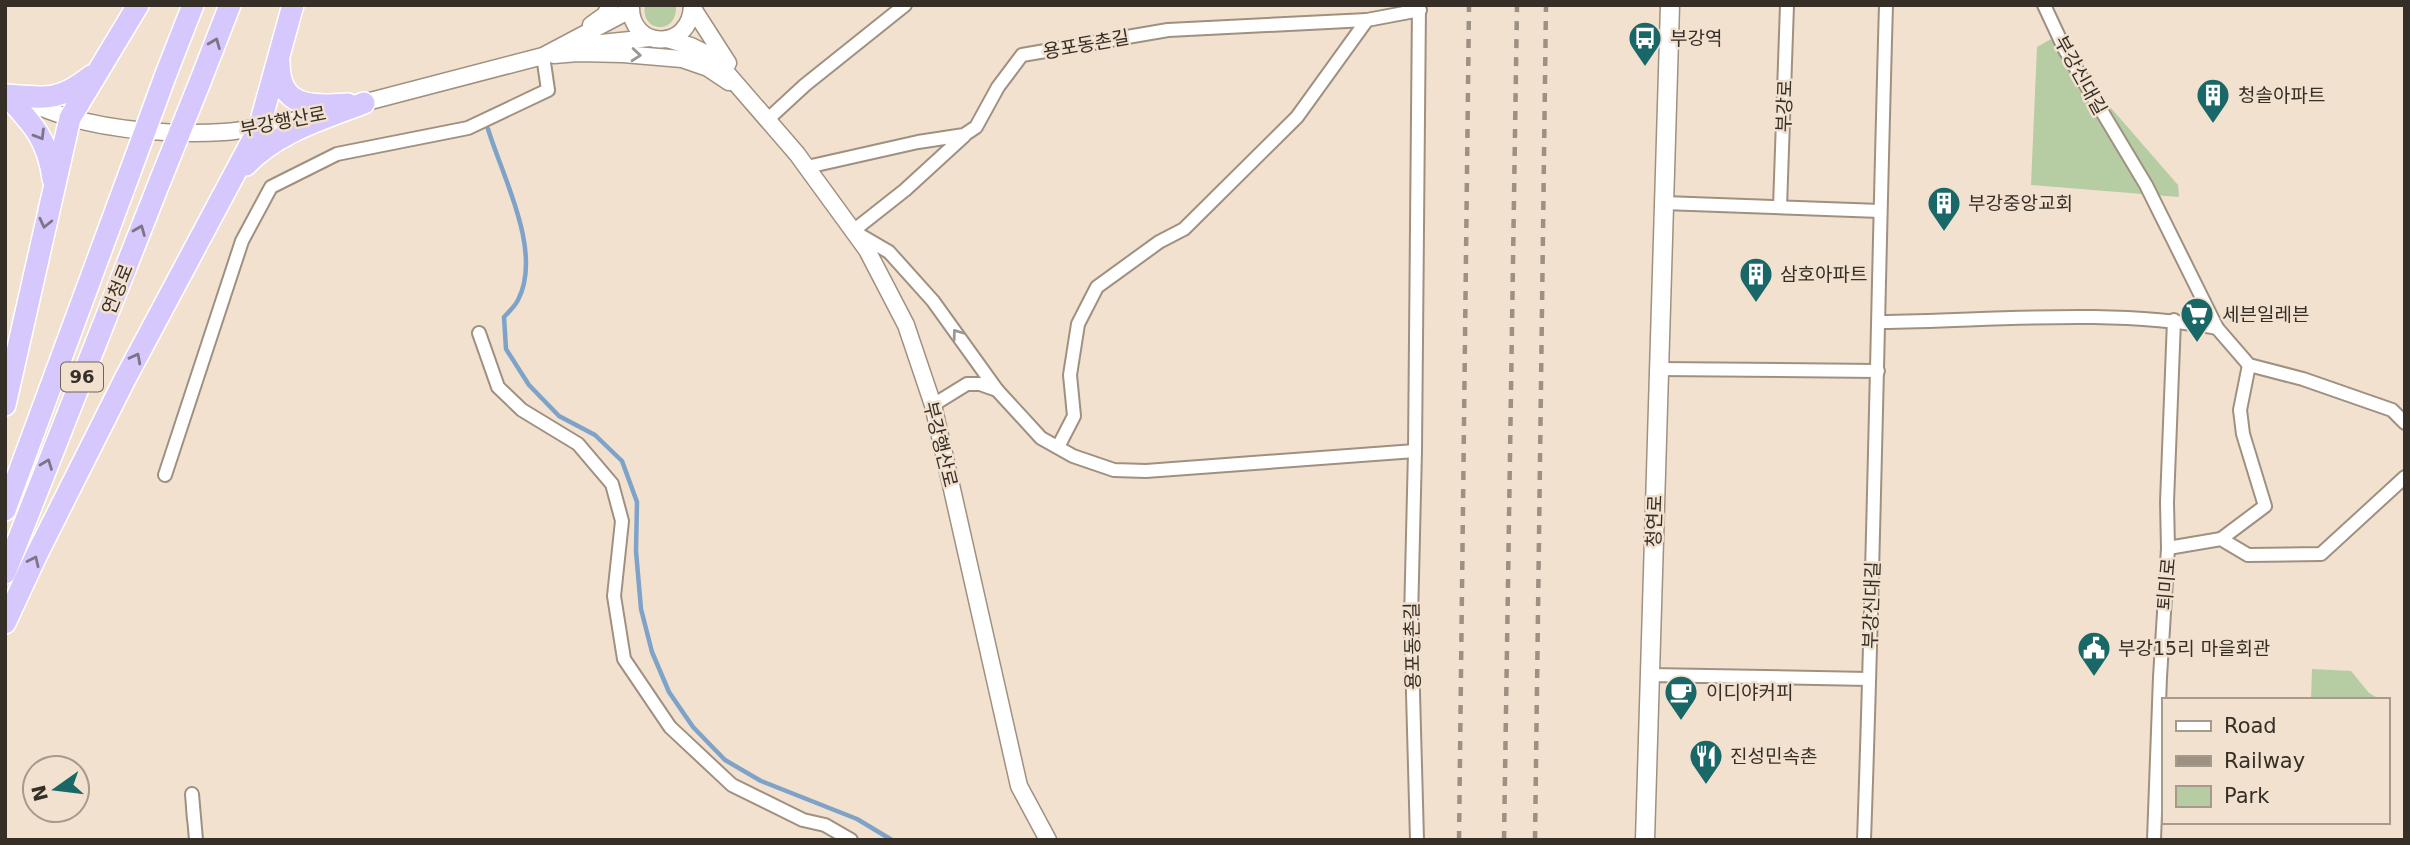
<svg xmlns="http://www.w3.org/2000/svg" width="2410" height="845" font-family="'DejaVu Sans','Noto Sans KR',sans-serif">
  <rect width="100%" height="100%" fill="#f2e1cf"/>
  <g fill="#b6cca3">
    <path d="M645 5H676C678 36 640 33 645 5Z"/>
    <path d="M2051 39 2178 185 2179 197 2031 185 2037 47Z"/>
    <path d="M2312 669 2351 671 2369 693 2376 697 2373 700H2311Z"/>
  </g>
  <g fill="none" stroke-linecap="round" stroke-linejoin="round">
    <path stroke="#7fa3c8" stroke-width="4.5" d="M488 129C503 178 543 252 518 300 515 306 509 312 504 317L506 349 529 385 559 416 595 435 622 461 637 502 636 551 641 609 652 652 669 692 693 727 725 760 761 781 857 819 892 840"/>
    <defs>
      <g id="minor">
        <path d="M767 120 805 85 905 5"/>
        <path d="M964 136 905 190 853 231 889 252 933 301 997 390"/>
        <path d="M807 167 918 142 964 135 976 127 998 87 1022 55 1168 30 1367 20"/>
        <path d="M1664 203 1880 211"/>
        <path d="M1780 207 1787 5"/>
        <path d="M1880 322C1991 321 2107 308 2217 328L2146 185 2065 50 2044 5"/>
        <path d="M2217 328 2249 365 2303 379 2392 410 2405 423"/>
        <path d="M479 333 498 387 522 410 578 444 612 484 622 521 614 596 624 659 670 727 732 785 803 820 825 825 851 840"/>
        <path d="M1658 369 1878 371"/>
        <path d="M933 405 967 384H980L997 390 1041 438 1073 456 1114 470 1146 471 1415 451"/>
        <path d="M1058 447 1074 416 1070 375 1078 324 1097 287 1159 242 1184 229 1297 117 1367 20 1420 10"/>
        <path d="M165 475 242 241 271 187 337 154 468 128 548 90 543 56"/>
        <path d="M2221 539 2265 506 2243 434 2240 410 2249 365"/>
        <path d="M2168 548 2167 502 2174 320"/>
        <path d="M1650 675 1869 679"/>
        <path d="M194 820 192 794 196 840"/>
        <path d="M1417 840 1411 619 1415 451 1419 5"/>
        <path d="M1864 840C1874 562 1878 283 1886 5"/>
        <path d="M2154 840 2160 677 2168 548 2221 539 2248 555 2321 554 2405 477"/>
      </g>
      <g id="tertiary">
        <path d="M631 5C629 50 691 52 692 5"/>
        <path d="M692 7 728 63"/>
        <path d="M591 25 605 15 610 5"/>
        <path d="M667 39 691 46 713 57 797 154 867 250 906 325 933 405 1019 786 1048 840"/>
        <path d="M581 45 650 38"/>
        <path d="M554 55 578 53 623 54 682 59 708 68 729 82"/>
        <path d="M23 101C38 106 53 113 68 117 114 131 177 135 224 132 253 130 281 123 310 117"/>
        <path d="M355 105 543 56 630 10 627 5"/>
      </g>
      <path id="secondary" d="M1645 840 1670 5"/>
      <g id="trunk">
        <path d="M279 62C279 109 312 106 348 104"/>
        <path d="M166 74 193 5"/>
        <path d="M200 82 230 5"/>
        <path d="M6 95C32 123 48 139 53 179"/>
        <path d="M6 95C45 98 59 102 91 76"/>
        <path d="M246 165C277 132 323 119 364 103"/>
        <path d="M5 405 70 118 138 5"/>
        <path d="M5 510 130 172"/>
        <path d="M5 573 160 181"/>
        <path d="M5 623 37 554 125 379 259 128 293 5"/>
      </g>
    </defs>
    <use href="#minor" stroke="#a09080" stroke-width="16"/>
    <use href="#tertiary" stroke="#a09080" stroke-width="19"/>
    <use href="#secondary" stroke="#a09080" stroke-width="21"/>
    <use href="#trunk" stroke="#fff" stroke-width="24"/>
    <use href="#minor" stroke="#fff" stroke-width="12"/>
    <use href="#tertiary" stroke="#fff" stroke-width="16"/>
    <use href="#secondary" stroke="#fff" stroke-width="18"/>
    <use href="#trunk" stroke="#d6c8fc" stroke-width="21"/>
    <g stroke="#9d9184" stroke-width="4.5" stroke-dasharray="9 9" stroke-linecap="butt">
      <path d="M1459 840 1469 5"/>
      <path d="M1504 840 1517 5"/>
      <path d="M1535 840 1546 5"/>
    </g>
    <defs>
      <g id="trunk-bridge">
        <path d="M130 172 166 74"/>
        <path d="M160 181 200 82"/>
      </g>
    </defs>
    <use href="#trunk-bridge" stroke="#fff" stroke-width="24" stroke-linecap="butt"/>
    <use href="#trunk-bridge" stroke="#d6c8fc" stroke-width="21"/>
  </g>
  <defs><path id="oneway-chevron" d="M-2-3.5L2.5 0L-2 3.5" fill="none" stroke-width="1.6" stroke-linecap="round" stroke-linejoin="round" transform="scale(1.75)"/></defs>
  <g stroke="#7d7487">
    <use href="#oneway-chevron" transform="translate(215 43) rotate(-68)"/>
    <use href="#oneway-chevron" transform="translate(40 135) rotate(59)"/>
    <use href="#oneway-chevron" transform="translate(45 223) rotate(103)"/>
    <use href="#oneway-chevron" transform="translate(140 230) rotate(-68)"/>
    <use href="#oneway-chevron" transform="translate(136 358) rotate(-62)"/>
    <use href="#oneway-chevron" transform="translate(47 464) rotate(-69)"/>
    <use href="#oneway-chevron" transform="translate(34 561) rotate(-65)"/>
  </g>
  <g stroke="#9a9794">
    <use href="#oneway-chevron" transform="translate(636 55) rotate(5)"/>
    <use href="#oneway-chevron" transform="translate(957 334) rotate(-126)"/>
  </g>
  <defs>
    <symbol id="bus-pin" viewBox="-11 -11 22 30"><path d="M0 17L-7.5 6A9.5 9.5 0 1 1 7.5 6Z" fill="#1a6768" stroke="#f2e1cf"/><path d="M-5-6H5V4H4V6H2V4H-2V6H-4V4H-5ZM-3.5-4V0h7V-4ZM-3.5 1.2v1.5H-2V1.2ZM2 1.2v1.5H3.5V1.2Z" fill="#fff"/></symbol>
    <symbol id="building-pin" viewBox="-11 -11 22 30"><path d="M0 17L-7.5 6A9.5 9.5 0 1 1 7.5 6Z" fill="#1a6768" stroke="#f2e1cf"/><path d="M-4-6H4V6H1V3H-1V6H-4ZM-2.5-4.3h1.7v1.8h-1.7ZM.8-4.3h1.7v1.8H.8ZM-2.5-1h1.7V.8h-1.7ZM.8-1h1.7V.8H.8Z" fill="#fff"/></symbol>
    <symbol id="supermarket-pin" viewBox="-11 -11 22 30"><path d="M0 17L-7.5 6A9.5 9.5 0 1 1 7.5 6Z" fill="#1a6768" stroke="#f2e1cf"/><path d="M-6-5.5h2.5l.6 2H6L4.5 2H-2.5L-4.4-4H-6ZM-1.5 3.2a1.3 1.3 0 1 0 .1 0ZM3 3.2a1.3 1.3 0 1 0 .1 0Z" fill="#fff"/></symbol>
    <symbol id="civic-pin" viewBox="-11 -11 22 30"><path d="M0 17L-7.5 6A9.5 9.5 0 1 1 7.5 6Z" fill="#1a6768" stroke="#f2e1cf"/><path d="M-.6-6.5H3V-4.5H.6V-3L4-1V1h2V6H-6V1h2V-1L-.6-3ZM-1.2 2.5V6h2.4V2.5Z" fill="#fff"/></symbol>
    <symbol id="cafe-pin" viewBox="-11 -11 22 30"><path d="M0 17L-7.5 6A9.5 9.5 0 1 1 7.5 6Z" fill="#1a6768" stroke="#f2e1cf"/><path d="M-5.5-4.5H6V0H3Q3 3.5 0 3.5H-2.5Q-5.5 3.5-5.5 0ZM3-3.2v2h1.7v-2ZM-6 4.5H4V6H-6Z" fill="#fff"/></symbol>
    <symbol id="restaurant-pin" viewBox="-11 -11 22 30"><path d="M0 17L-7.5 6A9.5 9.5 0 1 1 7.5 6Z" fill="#1a6768" stroke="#f2e1cf"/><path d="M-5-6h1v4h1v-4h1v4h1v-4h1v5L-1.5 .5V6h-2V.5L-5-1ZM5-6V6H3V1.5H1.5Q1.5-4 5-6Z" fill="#fff"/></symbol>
  </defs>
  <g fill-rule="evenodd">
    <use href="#bus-pin" x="1626" y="19" width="38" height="52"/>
    <use href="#building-pin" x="2194" y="76" width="38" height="52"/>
    <use href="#building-pin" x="1925" y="184" width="38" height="52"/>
    <use href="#building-pin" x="1737" y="255" width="38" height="52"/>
    <use href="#supermarket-pin" x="2178" y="295" width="38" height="52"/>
    <use href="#civic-pin" x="2075" y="629" width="38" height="52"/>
    <use href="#cafe-pin" x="1662" y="673" width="38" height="52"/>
    <use href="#restaurant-pin" x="1687" y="737" width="38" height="52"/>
  </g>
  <g text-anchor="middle" stroke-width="5" stroke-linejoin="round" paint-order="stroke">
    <rect fill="#f2e1cf" stroke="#6e645a" stroke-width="2" x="61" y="362.5" width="42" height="29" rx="5"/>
    <g font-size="18" font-weight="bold" fill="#352f28">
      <text x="82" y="383">96</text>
    </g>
    <g font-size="19" fill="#352f28" stroke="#f2e1cf" text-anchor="start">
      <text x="1670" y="45">부강역</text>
      <text x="2238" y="102">청솔아파트</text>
      <text x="1968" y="210">부강중앙교회</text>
      <text x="1780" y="281">삼호아파트</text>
      <text x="2222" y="321">세븐일레븐</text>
      <text x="2118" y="655">부강15리 마을회관</text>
      <text x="1706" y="699">이디야커피</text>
      <text x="1730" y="763">진성민속촌</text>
    </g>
    <g font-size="19" fill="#352f28" stroke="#f2e1cf">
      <text transform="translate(1086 44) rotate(-10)" y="7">용포동촌길</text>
      <text transform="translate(2081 75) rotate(61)" y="7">부강신대길</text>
      <text transform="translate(1784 106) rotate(-88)" y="7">부강로</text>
      <text transform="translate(283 121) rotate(-11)" y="7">부강행산로</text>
      <text transform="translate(117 289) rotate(-68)" y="7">연청로</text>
      <text transform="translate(941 444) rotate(76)" y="7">부강행산로</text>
      <text transform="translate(1654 521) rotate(-88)" y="7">청연로</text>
      <text transform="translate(2166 584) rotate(-85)" y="7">퇴미로</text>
      <text transform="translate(1871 605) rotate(-88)" y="7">부강신대길</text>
      <text transform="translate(1412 646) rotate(-91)" y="7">용포동촌길</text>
    </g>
  </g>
  <rect width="2410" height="845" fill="none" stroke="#352f28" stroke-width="14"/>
  <rect x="2162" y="698" width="228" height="126" fill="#f2e1cf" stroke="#a69a8c" stroke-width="2"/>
  <rect x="2176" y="721" width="35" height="10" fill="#ffffff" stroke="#a69a8c" stroke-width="2"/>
  <text x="2224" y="733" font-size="21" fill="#352f28">Road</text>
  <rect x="2176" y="756" width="35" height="10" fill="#9d9184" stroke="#a69a8c" stroke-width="2"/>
  <text x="2224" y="768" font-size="21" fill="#352f28">Railway</text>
  <rect x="2176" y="786" width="35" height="21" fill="#b6cca3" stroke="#a69a8c" stroke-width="2"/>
  <text x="2224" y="803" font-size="21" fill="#352f28">Park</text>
  <g transform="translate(56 789) rotate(256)"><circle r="33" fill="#f2e1cf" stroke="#a69a8c" stroke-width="2"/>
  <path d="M0-5L12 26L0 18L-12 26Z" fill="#1a6768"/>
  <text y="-10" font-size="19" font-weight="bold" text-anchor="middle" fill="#352f28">N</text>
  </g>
</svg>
